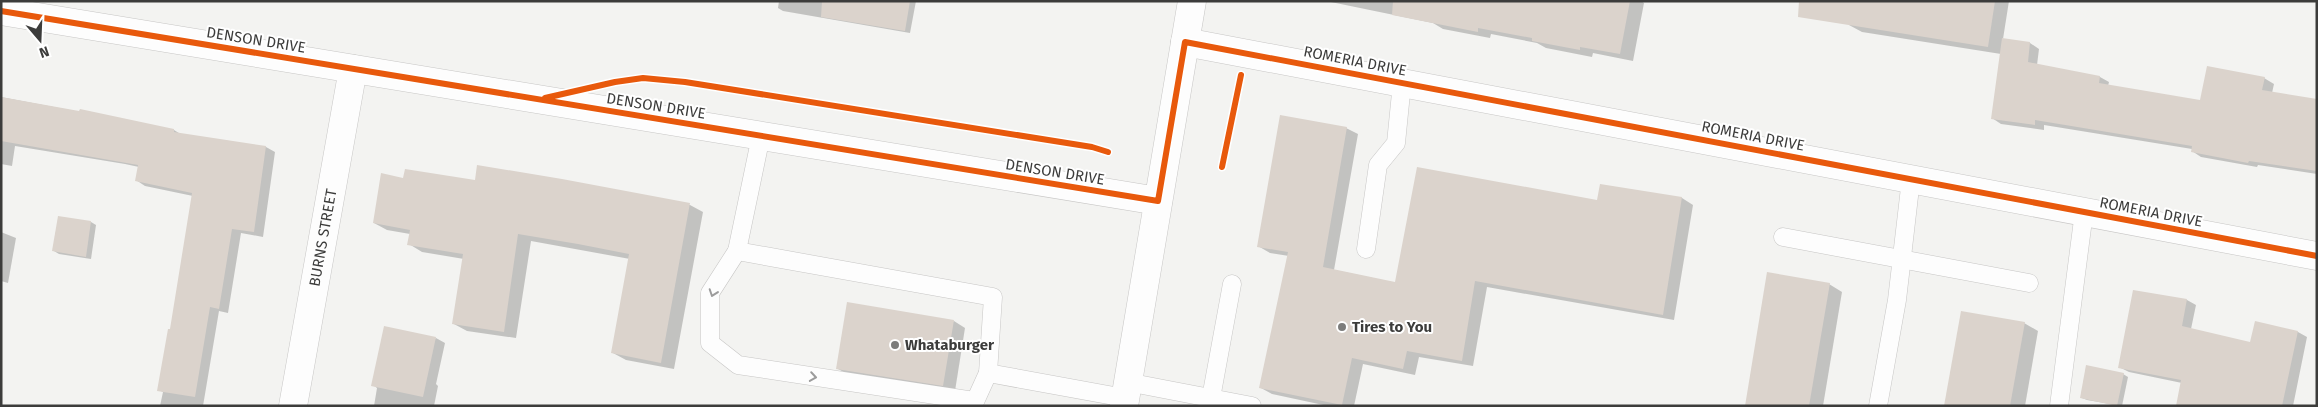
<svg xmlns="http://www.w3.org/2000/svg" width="2318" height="407" font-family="'Fira Sans',sans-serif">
  <rect width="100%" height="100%" fill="#f3f3f1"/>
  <g fill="#0003">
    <path d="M779 1H916L910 33 783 11 778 8Z"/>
    <path d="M1326 1H1641L1644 3 1633 61 1593 53 1592 57 1546 48 1537 43 1491 34 1490 38 1443 29 1433 23Z"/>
    <path d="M1851 1H2009L2003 39 2030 43 2039 49 2037 65 2100 77 2109 82 2108 86 2201 102 2264 78 2274 84 2272 93 2317 100V174L2258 165 2257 167 2201 157 2192 151V149L2044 125V130L2001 124 1992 118 2001 54 1862 32 1849 25Z"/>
    <path d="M1 97 174 130 182 135 266 147 275 152 263 237 241 233 228 313 219 311 203 406H160L163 392 159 390 172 331 193 196 145 186 136 180 139 167 125 164 15 146 12 166 1 164Z"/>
    <path d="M1346 128 1358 134 1334 270 1396 283 1598 202 1601 185 1682 198 1693 205 1674 320 1487 287 1473 366 1419 357 1415 375 1363 364 1354 406H1328L1272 394 1261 388 1289 256 1270 253 1258 246Z"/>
    <path d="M404 179 476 181 690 205 703 212 674 369 626 360 613 353 630 259 531 241 516 338 467 331 454 324 464 259 422 252 409 244 410 234 387 230 374 223Z"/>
    <path d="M59 218 91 222 96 225 91 259 59 254 54 251Z"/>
    <path d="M1 232 16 238 8 283 1 281Z"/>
    <path d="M1829 284 1842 292 1823 406H1746Z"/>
    <path d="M2134 291 2187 300 2196 305 2191 329 2251 343 2256 323 2298 332 2307 337 2293 406H2177L2182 383 2129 372 2119 367Z"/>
    <path d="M954 321 965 328 955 391 849 375 838 369Z"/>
    <path d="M2024 323 2038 331 2025 406H1945Z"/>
    <path d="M436 338 445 343 436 384 438 386 434 406H374L377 388 373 385Z"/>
    <path d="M2123 374 2128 377 2122 406 2087 400 2082 398Z"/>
  </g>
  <g fill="#dbd3cc">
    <path d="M822 1H910L905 31 821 17Z"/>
    <path d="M1393 1H1630L1620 54 1580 47V50L1532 41V38L1478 28V32L1392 15Z"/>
    <path d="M1799 1H1995L1988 47 1798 17Z"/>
    <path d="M2002 38 2030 42 2028 62 2100 76 2099 83 2200 100 2207 66 2265 77 2262 90 2317 99V171L2249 161 2248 163 2191 152 2192 146 2035 120V125L1991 119Z"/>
    <path d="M1 97 79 111 80 109 174 129V132L266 146 254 232 232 229 219 309 210 307 195 397 157 391 168 329H170L192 193 135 181 138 165 1 141Z"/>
    <path d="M1280 115 1347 127 1323 267 1395 282 1417 167 1597 200 1600 184 1682 197 1663 315 1475 281 1462 361 1407 351 1403 369 1352 358 1342 405 1259 388 1288 252 1257 247Z"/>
    <path d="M477 165 562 179 690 203 661 363 611 353 629 254 578 244 518 234 504 332 452 324 463 254 407 245 410 230 373 223 381 173 403 178 405 169 475 180Z"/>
    <path d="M58 216 91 221 86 257 52 251Z"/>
    <path d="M1767 272 1830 283 1809 406H1745Z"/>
    <path d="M2133 290 2187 299 2182 326 2250 342 2255 321 2298 331 2282 406H2176L2181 380 2118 368Z"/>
    <path d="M847 302 954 320 943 386 836 369Z"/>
    <path d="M1961 311 2025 322 2010 406H1944Z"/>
    <path d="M384 326 436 337 423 397 371 386Z"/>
    <path d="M2086 365 2124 373 2117 406 2080 398Z"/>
  </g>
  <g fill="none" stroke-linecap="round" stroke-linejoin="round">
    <defs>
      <g id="lane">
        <path d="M761 136 737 251 993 297 988 373 1125 398"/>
        <path d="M1783 237 2029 283"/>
        <path d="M1366 249 1378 165 1396 143 1402 83"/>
        <path d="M737 251 710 293V343L738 365 974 401"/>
        <path d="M1127 382 1252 406"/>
        <path d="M1211 398 1232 284"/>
        <path d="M973 406 988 373"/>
        <path d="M1878 406 1897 300 1911 179"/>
        <path d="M2059 406 2084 212"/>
      </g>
      <g id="street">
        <path d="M1185 42 2317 256"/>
        <path id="s1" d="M293 406 353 69"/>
      </g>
      <path id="secondary" d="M1 11 1158 201"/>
      <path id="primary" d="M1124 406 1192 1"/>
    </defs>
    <use href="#lane" stroke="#c7c6c5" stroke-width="19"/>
    <use href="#street" stroke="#c7c6c5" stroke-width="29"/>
    <use href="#secondary" stroke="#c7c6c5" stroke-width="29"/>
    <use href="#primary" stroke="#c7c6c5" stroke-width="29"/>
    <use href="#lane" stroke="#fdfdfd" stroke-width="18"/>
    <use href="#street" stroke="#fdfdfd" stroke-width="28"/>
    <use href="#secondary" stroke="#fdfdfd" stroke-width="28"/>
    <use href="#primary" stroke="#fdfdfd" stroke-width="28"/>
    <defs>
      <g id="cycleway">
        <path d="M1 11 1158 201 1185 42 2317 256"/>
        <path d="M545 98 615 82 643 78 685 82 1092 147 1108 152"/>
        <path d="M1222 167 1241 75"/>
      </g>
    </defs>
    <use href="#cycleway" stroke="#fff" stroke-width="9"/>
    <use href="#cycleway" stroke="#e8590c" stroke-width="6"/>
  </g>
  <defs><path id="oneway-chevron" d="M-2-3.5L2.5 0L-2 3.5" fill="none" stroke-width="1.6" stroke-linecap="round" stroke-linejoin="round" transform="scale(1.25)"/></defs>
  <g stroke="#9c9c9c">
    <use href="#oneway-chevron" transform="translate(713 293) rotate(109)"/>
    <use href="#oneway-chevron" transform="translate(813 377) rotate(9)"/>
  </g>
  <g fill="#7c7c7b" stroke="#fff" stroke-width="2">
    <circle cx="1342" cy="327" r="5"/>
    <circle cx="895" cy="345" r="5"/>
  </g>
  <g text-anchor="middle" stroke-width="4" stroke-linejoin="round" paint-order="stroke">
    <g font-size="15" fill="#3c3c3b" stroke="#fff">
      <text transform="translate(256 40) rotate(9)" y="5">DENSON DRIVE</text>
      <text transform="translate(1355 61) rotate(11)" y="5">ROMERIA DRIVE</text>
      <text transform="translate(656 106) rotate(9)" y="5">DENSON DRIVE</text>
      <text transform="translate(1753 136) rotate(11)" y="5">ROMERIA DRIVE</text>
      <text transform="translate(1055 172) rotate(9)" y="5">DENSON DRIVE</text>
      <text transform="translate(2151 212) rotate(11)" y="5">ROMERIA DRIVE</text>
      <text dy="5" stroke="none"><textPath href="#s1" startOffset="171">BURNS STREET</textPath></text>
    </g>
    <g font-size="15" font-weight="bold" fill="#3c3c3b" stroke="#fff" text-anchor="start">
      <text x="1352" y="332">Tires to You</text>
      <text x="905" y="350">Whataburger</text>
    </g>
  </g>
  <rect width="2318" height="407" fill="none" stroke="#3c3c3b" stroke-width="5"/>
  <g transform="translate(40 40) rotate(161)" stroke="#ffffff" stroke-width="4" paint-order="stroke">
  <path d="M0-4L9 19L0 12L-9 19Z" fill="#3c3c3b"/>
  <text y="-8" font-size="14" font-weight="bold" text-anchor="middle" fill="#3c3c3b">N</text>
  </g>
</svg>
